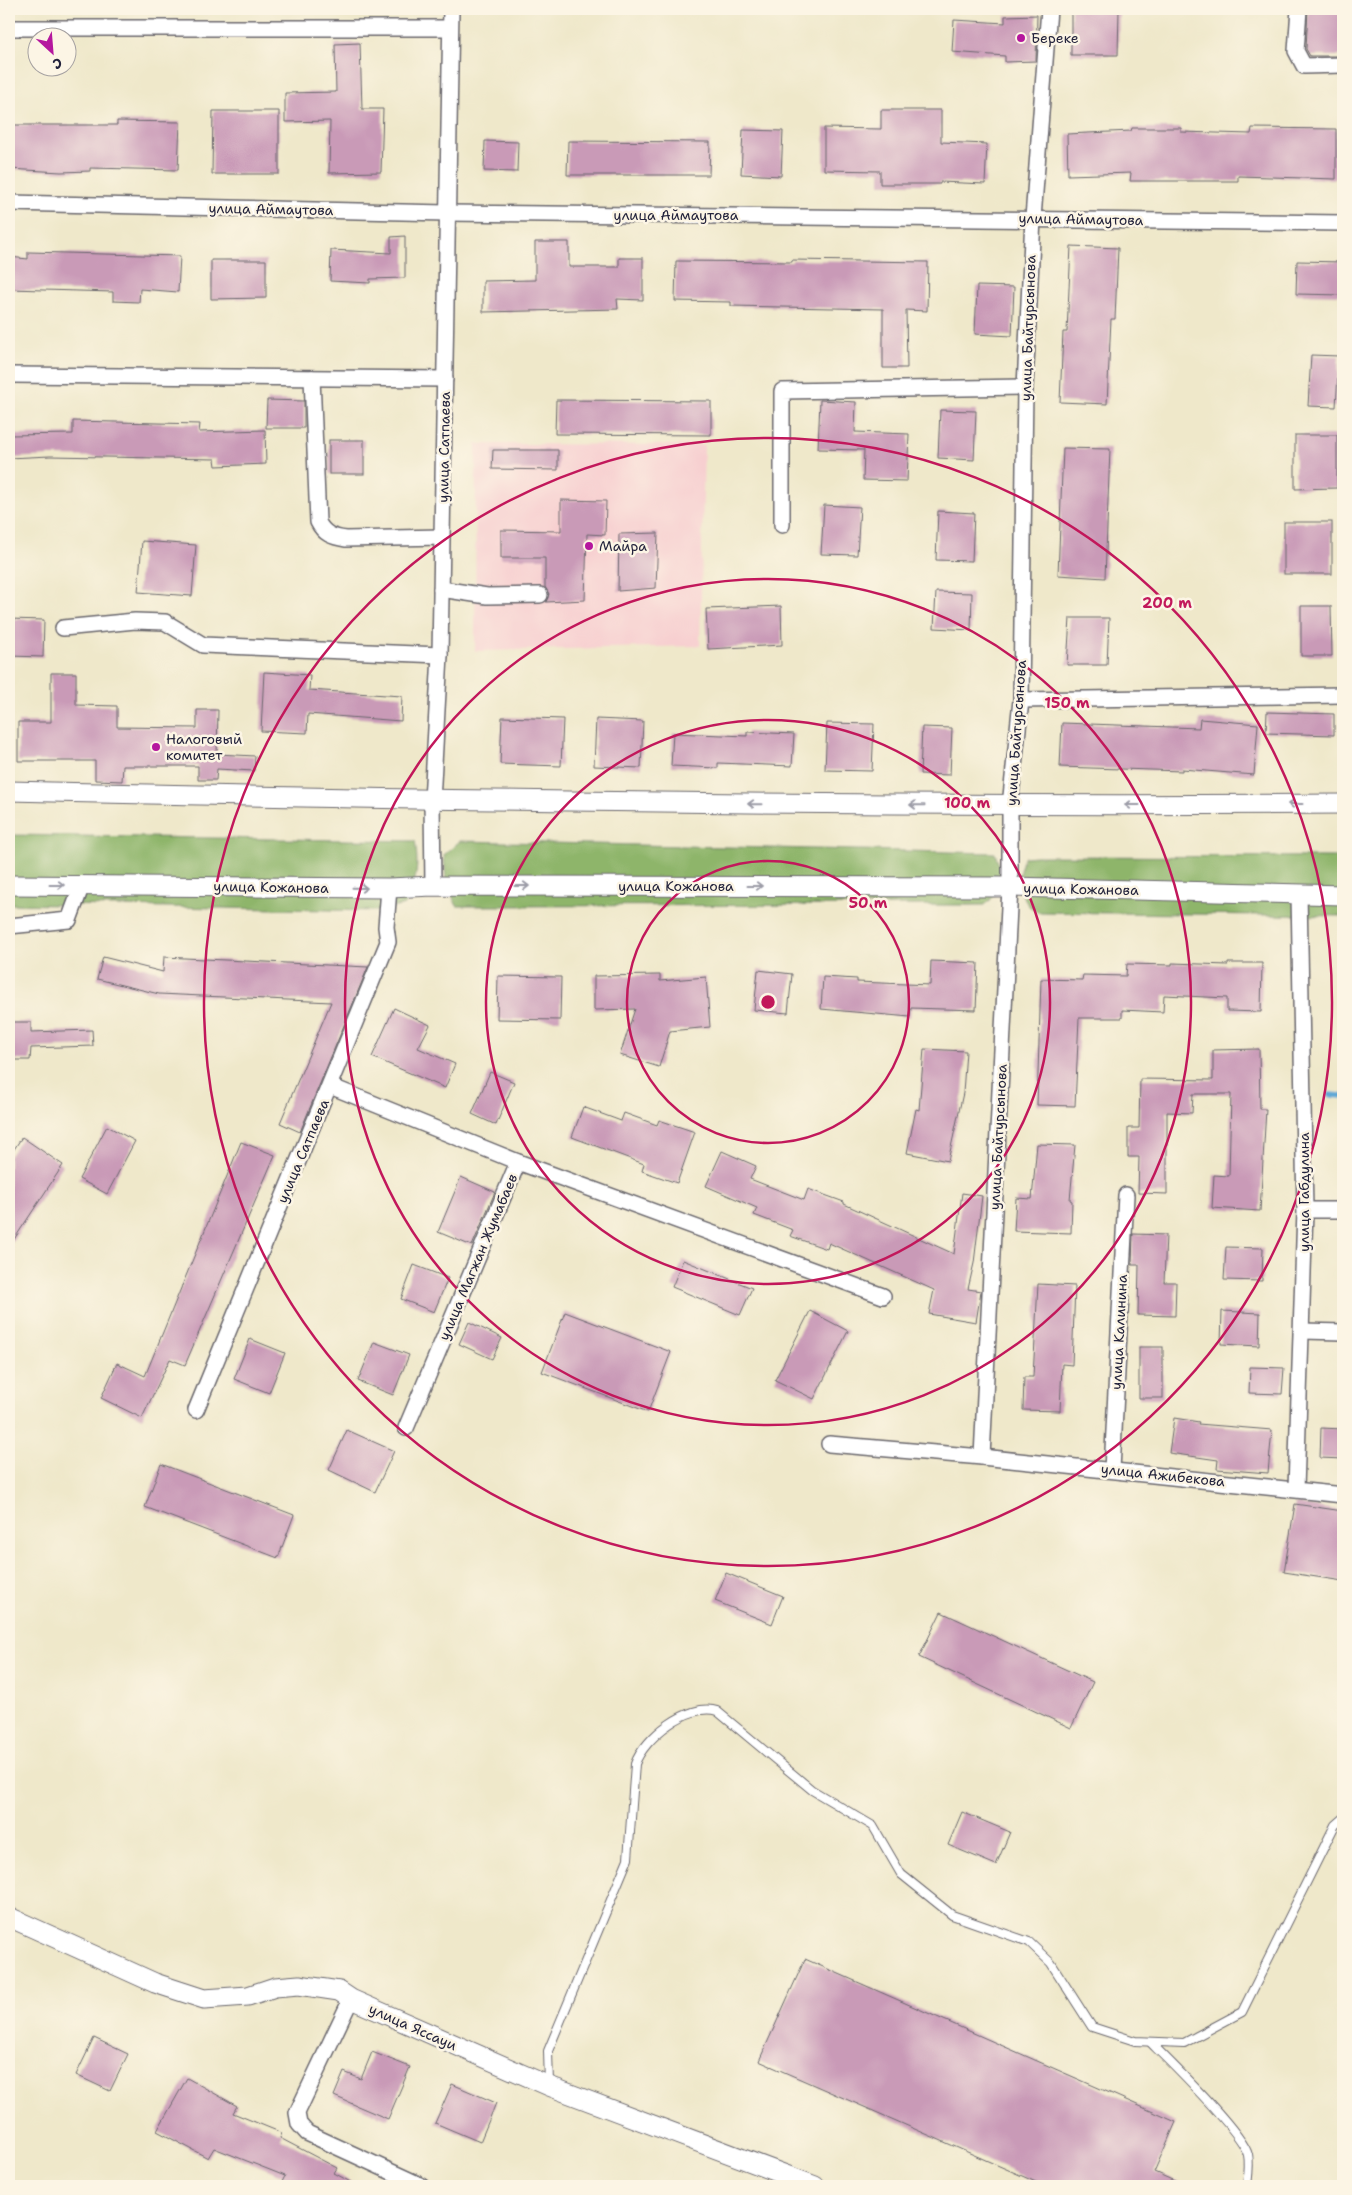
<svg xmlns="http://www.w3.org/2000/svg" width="1352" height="2195" font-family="'Shantell Sans',sans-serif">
  <rect width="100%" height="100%" fill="#fcf5e5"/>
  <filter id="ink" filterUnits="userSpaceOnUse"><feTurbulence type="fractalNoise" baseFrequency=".02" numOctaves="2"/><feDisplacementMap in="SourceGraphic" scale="10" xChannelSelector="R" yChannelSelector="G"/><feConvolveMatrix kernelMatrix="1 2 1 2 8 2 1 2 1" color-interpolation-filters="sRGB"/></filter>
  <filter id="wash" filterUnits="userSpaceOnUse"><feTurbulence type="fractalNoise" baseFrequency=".0096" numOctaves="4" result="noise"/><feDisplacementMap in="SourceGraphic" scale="20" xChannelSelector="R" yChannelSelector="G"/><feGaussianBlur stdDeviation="1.12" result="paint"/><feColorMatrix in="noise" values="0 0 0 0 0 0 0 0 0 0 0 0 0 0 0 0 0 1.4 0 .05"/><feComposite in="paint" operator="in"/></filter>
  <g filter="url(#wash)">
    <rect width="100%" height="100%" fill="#efe8ca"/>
    <path fill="#f7cfd0" d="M476 444 704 445 700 646 475 651Z"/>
    <g fill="#8eb56b" stroke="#586c53">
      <path d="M9 835 415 841C419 865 417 883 405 905L379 911 9 904Z"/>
      <path d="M460 841 995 853C1003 877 1005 887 985 905L457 906 446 883 444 855Z"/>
      <path d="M1036 856 1343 857V916L1037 912 1028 905 1019 889 1017 881 1024 857Z"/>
    </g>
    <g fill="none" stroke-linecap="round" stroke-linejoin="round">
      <path stroke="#5ea8d6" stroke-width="5.5" d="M1330 1095 1343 1096"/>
    </g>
    <g id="blocks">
      <g fill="#c99ab7">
        <path d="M1071 9H1119L1118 55H1071Z"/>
        <path d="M1308 9H1343V56H1310L1306 49Z"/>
        <path d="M1037 15 1036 61 1005 62V56L952 52 954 20 1005 23V16Z"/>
        <path d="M360 43 362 109H383L381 172 329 173 330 121 285 122V93L336 92 335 44Z"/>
        <path d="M881 110H941V142L987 144 985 184 940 182V184H880V171L824 170V128L881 129Z"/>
        <path d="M213 111H279V174H212Z"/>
        <path d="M117 121 180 122 178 170 90 168V171L61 172 9 169V125H117Z"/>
        <path d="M1132 128H1181V132L1251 134 1252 128 1336 129V179L1238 176V181H1130L1131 173 1068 175 1067 134 1131 131Z"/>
        <path d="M743 130 783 131 781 176 741 174Z"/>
        <path d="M485 141 518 142 517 172 484 171Z"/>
        <path d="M568 141 710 142 709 175H567Z"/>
        <path d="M405 236V278L370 279V283L330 281 331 250 391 253V237Z"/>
        <path d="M535 242H569V267H619V258H643V300L617 299 618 309 483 312V281L535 280Z"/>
        <path d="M1071 246 1118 248 1115 319H1111L1107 404 1060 402 1063 332H1067Z"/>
        <path d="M28 252 180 256 178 292 140 289 139 302 113 301V292L9 289V257L28 259Z"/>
        <path d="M211 260H266V298L211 299Z"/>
        <path d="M792 260 928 262 927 311 906 310 907 368H883V309L731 306V302L675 301 676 261 792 262Z"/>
        <path d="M1297 261 1343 262V295L1296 294Z"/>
        <path d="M977 286 1014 287 1012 336 975 334Z"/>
        <path d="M1311 355 1339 356 1336 407 1308 406Z"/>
        <path d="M267 400 304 401V428H266Z"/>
        <path d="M556 400 711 401V435L555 434Z"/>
        <path d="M820 400 856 402 855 432 909 434 907 481 863 480 864 450 818 449Z"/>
        <path d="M940 410 976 411 974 460 938 458Z"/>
        <path d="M73 421 200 424 199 432 265 430 266 464 216 466 215 459 50 456 9 458V435L73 434Z"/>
        <path d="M1295 435H1337V488L1295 489Z"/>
        <rect x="329" y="440" width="35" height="34"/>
        <path d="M1063 448 1110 449 1105 578 1058 575Z"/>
        <path d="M493 450H558V470L492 469Z"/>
        <path d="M561 500 606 501 605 535 587 534 585 600 546 602 549 594 545 587V558H501V530L561 531Z"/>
        <path d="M824 505 860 507 857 555 821 554Z"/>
        <path d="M938 511 974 513 972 561 936 560Z"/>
        <rect x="1284" y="522" width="48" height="52"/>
        <path d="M658 533 656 588 618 591 619 534Z"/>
        <path d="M142 541 196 545 192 596 138 592Z"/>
        <path d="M936 592 972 593 971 630 934 628Z"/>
        <path d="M781 606 782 645 708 649 706 609Z"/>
        <path d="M1301 606H1331L1332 656H1301Z"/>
        <path d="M1070 618H1109L1107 665H1067Z"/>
        <path d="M9 619 44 620 43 657 9 656Z"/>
        <path d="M264 672 310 675 309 690 402 696 401 721 308 714 307 733 261 731Z"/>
        <path d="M51 673H76V705L117 706V727L197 728V710H218L217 754 255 756 254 771 217 769 216 780H198V766H123L122 781 95 780V761H18V722H51Z"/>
        <path d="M1267 712 1334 714V735L1266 733Z"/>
        <path d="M502 717 563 719 561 766 500 764Z"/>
        <path d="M596 719 643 721 641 768 594 766Z"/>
        <path d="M1200 719 1258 724 1254 775 1182 769V771L1060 767 1062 723 1199 728Z"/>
        <path d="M827 723 874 724 872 771 825 770Z"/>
        <path d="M922 727 952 728 950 775 920 774Z"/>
        <path d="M747 732 794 734 792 766 718 763V768L671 766 673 733 747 736Z"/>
        <path d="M103 957 163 972 164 957 368 967 300 1132 280 1123 331 1002 159 994 97 979Z"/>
        <path d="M931 961 978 963 976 1010 911 1008 910 1017 821 1009 823 977 857 979V982L930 985Z"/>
        <path d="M1172 963 1228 965V963H1262L1261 1012 1227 1011V998L1164 995 1163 1012 1122 1010V1018H1079L1075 1106 1037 1105 1041 979 1082 980 1083 975 1126 976 1127 964 1172 965Z"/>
        <path d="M758 970 792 974 788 1013 754 1010Z"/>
        <path d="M660 975V981L706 977 710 1027 670 1031 659 1067 620 1055 635 1009 594 1010V976Z"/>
        <path d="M498 976 561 977 560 1020 497 1019Z"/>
        <path d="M394 1008 430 1025 418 1048 455 1064 445 1088 372 1057Z"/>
        <path d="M9 1022H31V1032L92 1030 93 1046 31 1048 30 1060H9Z"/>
        <path d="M924 1049 966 1051 963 1093 948 1161 907 1153 916 1109 919 1110Z"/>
        <path d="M1259 1049 1260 1109H1266L1260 1211 1212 1208 1214 1175 1229 1176 1231 1094H1193L1192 1113 1167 1112V1194L1138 1193 1139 1157H1128V1128H1139L1140 1079 1213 1080V1050Z"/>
        <path d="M490 1072 514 1082 496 1125 472 1114Z"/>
        <path d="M583 1107 621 1121 624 1113 657 1125 659 1120 695 1132 677 1183 642 1171 644 1164 572 1137Z"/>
        <path d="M107 1126 135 1141 107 1194 79 1179Z"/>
        <path d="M22 1137 63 1165 9 1247V1157Z"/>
        <path d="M241 1142 275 1155 185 1365 170 1359 142 1418 101 1398 117 1363 145 1376Z"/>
        <path d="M1037 1144 1075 1145 1070 1200 1072 1201 1071 1233 1014 1231 1016 1198 1032 1199Z"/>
        <path d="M722 1151 756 1166 750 1179 804 1200 808 1189 844 1202V1204L954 1254 962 1193 982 1196 974 1263 968 1289 981 1291 976 1322 929 1314 934 1290 829 1243 827 1249 790 1236 793 1230 754 1215 757 1208 706 1186Z"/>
        <path d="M461 1177 495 1192 472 1246 438 1232Z"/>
        <path d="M1133 1234 1166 1235 1164 1282H1176L1175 1316 1138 1315 1139 1265H1132Z"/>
        <path d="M1226 1247 1263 1248 1262 1281 1224 1280Z"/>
        <path d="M683 1260 752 1288 740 1315 672 1287Z"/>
        <path d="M414 1265 448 1278 434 1312 401 1299Z"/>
        <path d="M1038 1284 1075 1286 1072 1365 1062 1364 1060 1411 1023 1410 1024 1377H1033Z"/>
        <path d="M810 1311 848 1331 814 1399 775 1380Z"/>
        <path d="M1222 1311 1260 1313 1259 1346 1221 1344Z"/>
        <path d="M565 1312 671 1352 648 1412 542 1372Z"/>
        <path d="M469 1322 502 1338 492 1359 459 1344Z"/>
        <path d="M250 1339 285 1353 269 1393 234 1379Z"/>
        <path d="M374 1342 409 1355 393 1395 358 1381Z"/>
        <rect x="1139" y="1347" width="24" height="51"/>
        <path d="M1250 1367 1284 1368 1282 1394 1249 1393Z"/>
        <path d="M1174 1418 1199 1422 1198 1424 1272 1430 1268 1473 1217 1469 1218 1460 1169 1453Z"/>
        <path d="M1321 1428 1343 1429V1459L1320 1458Z"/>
        <path d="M347 1430 394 1451 375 1492 329 1470Z"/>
        <path d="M161 1464 294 1515 278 1558 145 1507Z"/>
        <path d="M1295 1504 1343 1511V1581L1284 1572Z"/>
        <path d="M726 1573 783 1596 772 1624 715 1601Z"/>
        <path d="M941 1612 1093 1682 1071 1728 919 1657Z"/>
        <path d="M962 1812 1010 1832 996 1865 948 1845Z"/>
        <path d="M805 1959 1176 2122 1154 2172 1186 2186H1045L759 2061Z"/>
        <path d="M94 2038 128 2054 110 2091 76 2075Z"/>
        <path d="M372 2052 410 2067 388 2119 334 2096 344 2072 361 2079Z"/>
        <path d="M187 2078 237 2106 233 2113 282 2133 280 2138 337 2168 334 2173 358 2186H280L285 2176 214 2148 208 2158 157 2131Z"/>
        <path d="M452 2084 496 2103 480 2142 435 2123Z"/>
      </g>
    </g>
  </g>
  <g filter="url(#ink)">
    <use href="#blocks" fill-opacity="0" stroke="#6a676d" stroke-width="1"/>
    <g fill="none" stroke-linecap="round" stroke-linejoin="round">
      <defs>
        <g id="service">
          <path d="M1151 2043C1170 2062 1243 2133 1248 2155 1250 2164 1248 2177 1247 2186"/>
          <path d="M549 2084 548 2051 628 1859 635 1764C644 1738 689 1702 717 1711L812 1790 873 1826 901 1874 952 1915 1029 1942 1051 1963 1092 2027 1135 2041 1184 2043 1242 2012 1335 1825 1343 1818"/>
        </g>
        <g id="minor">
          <path d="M1299 9 1296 51 1304 66 1343 65"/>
          <path d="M9 28H450"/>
          <path d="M9 203 446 213 1343 223"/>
          <path d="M9 375 445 379"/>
          <path d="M312 378 318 522C324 534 332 537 346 539L442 537"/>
          <path d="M782 525V391L1025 387"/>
          <path d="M441 589 487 596 540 595"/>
          <path d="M63 628 135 621 165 622 203 645 440 655"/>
          <path d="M1021 700 1343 695"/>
          <path d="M433 886 432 801 440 655 451 9"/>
          <path d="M9 926 69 920 82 885"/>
          <path d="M330 1086 518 1162 406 1428"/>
          <path d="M518 1162 883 1296"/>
          <path d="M1305 1210H1343"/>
          <path d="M1302 1331 1343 1332"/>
          <path d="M196 1410 388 942 386 927 389 888"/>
          <path d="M829 1444 982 1457 1343 1495"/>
          <path d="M982 1457 1010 887V806L1021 700 1025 387 1033 218 1049 9"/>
          <path d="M1112 1470 1126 1195"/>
          <path d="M1296 1489 1305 1210 1299 894"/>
          <path d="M351 1999 297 2113 299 2124 307 2133 422 2186"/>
        </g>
        <g id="tertiary">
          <path d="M9 791C454 801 898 807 1343 804"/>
          <path d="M9 885 389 888 433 886 1010 887 1343 895"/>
          <path d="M9 1917 155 1983 204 1999 248 1996 275 1987 299 1985 339 1991 351 1999 549 2086 815 2186"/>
        </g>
      </defs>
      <use href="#service" stroke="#6a676d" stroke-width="10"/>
      <use href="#minor" stroke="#6a676d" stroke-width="18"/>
      <use href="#tertiary" stroke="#6a676d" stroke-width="21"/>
      <use href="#service" stroke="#fff" stroke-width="8"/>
      <use href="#minor" stroke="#fff" stroke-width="15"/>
      <use href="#tertiary" stroke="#fff" stroke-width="19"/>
    </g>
    <defs><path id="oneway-shaft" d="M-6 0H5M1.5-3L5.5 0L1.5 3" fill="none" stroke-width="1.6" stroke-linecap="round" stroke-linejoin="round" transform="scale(1.25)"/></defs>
    <g stroke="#9c9ca7">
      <use href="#oneway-shaft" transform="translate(755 804) rotate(-179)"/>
      <use href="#oneway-shaft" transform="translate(1295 804) rotate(180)"/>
      <use href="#oneway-shaft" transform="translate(917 805) rotate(-179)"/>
      <use href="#oneway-shaft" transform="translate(1132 805) rotate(180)"/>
      <use href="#oneway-shaft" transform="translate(57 885)"/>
      <use href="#oneway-shaft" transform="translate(522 886)"/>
      <use href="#oneway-shaft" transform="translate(755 886)"/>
      <use href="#oneway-shaft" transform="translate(360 888) rotate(1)"/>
    </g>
  </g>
  <g fill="none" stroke="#c2185b" stroke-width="2.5">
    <circle cx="768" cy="1002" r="141"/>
    <circle cx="768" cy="1002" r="282"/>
    <circle cx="768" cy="1002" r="423"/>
    <circle cx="768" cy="1002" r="564"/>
  </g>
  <g fill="#b5179e" stroke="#fcf5e5" stroke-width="2">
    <circle cx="1021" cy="38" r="5"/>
    <circle cx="589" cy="546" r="5"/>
    <circle cx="156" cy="747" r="5"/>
  </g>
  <g text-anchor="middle" stroke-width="5" stroke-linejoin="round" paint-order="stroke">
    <g font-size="14" fill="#22223b" stroke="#fcf5e5" text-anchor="start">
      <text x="1031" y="43">Береке</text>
      <text x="599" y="551">Майра</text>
      <text x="166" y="744">Налоговый<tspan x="166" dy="16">комитет</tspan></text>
    </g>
    <g font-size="14" fill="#22223b" stroke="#fcf5e5">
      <text transform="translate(271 209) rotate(1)" y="5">улица Аймаутова</text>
      <text x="676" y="220">улица Аймаутова</text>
      <text transform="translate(1081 219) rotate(1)" y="5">улица Аймаутова</text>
      <text transform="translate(1028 328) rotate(-88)" y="5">улица Байтурсынова</text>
      <text transform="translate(444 447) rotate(-89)" y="5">улица Сатпаева</text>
      <text transform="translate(1016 733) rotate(-86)" y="5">улица Байтурсынова</text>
      <text x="676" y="891">улица Кожанова</text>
      <text transform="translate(271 887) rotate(1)" y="5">улица Кожанова</text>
      <text transform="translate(1081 889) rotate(1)" y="5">улица Кожанова</text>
      <text transform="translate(998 1137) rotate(-87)" y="5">улица Байтурсынова</text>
      <text transform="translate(303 1151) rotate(-67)" y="5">улица Сатпаева</text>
      <text transform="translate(1304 1192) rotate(-90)" y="5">улица Габдулина</text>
      <text transform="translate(478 1257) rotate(-67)" y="5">улица Магжан Жумабаев</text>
      <text transform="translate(1119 1332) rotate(-87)" y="5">улица Калинина</text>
      <text transform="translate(1163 1475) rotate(6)" y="5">улица Ажибекова</text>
      <text transform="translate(413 2027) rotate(24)" y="5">улица Яссауи</text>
    </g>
  </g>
  <circle cx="768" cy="1002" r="8" fill="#c2185b" stroke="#fcf5e5" stroke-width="2.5"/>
  <g font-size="15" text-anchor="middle" font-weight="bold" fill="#c2185b" stroke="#fcf5e5" stroke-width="5" stroke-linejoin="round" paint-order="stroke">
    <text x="1167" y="608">200 m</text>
    <text x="1067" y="708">150 m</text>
    <text x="967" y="808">100 m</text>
    <text x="868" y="908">50 m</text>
  </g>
  <rect width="1352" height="2195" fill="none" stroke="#fcf5e5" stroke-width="30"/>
  <g transform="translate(52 52) rotate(154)"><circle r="24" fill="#fcf5e5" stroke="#a5a1a1"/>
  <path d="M0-4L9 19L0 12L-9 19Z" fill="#b5179e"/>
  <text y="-8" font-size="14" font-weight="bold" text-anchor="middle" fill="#22223b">С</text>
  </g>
</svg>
